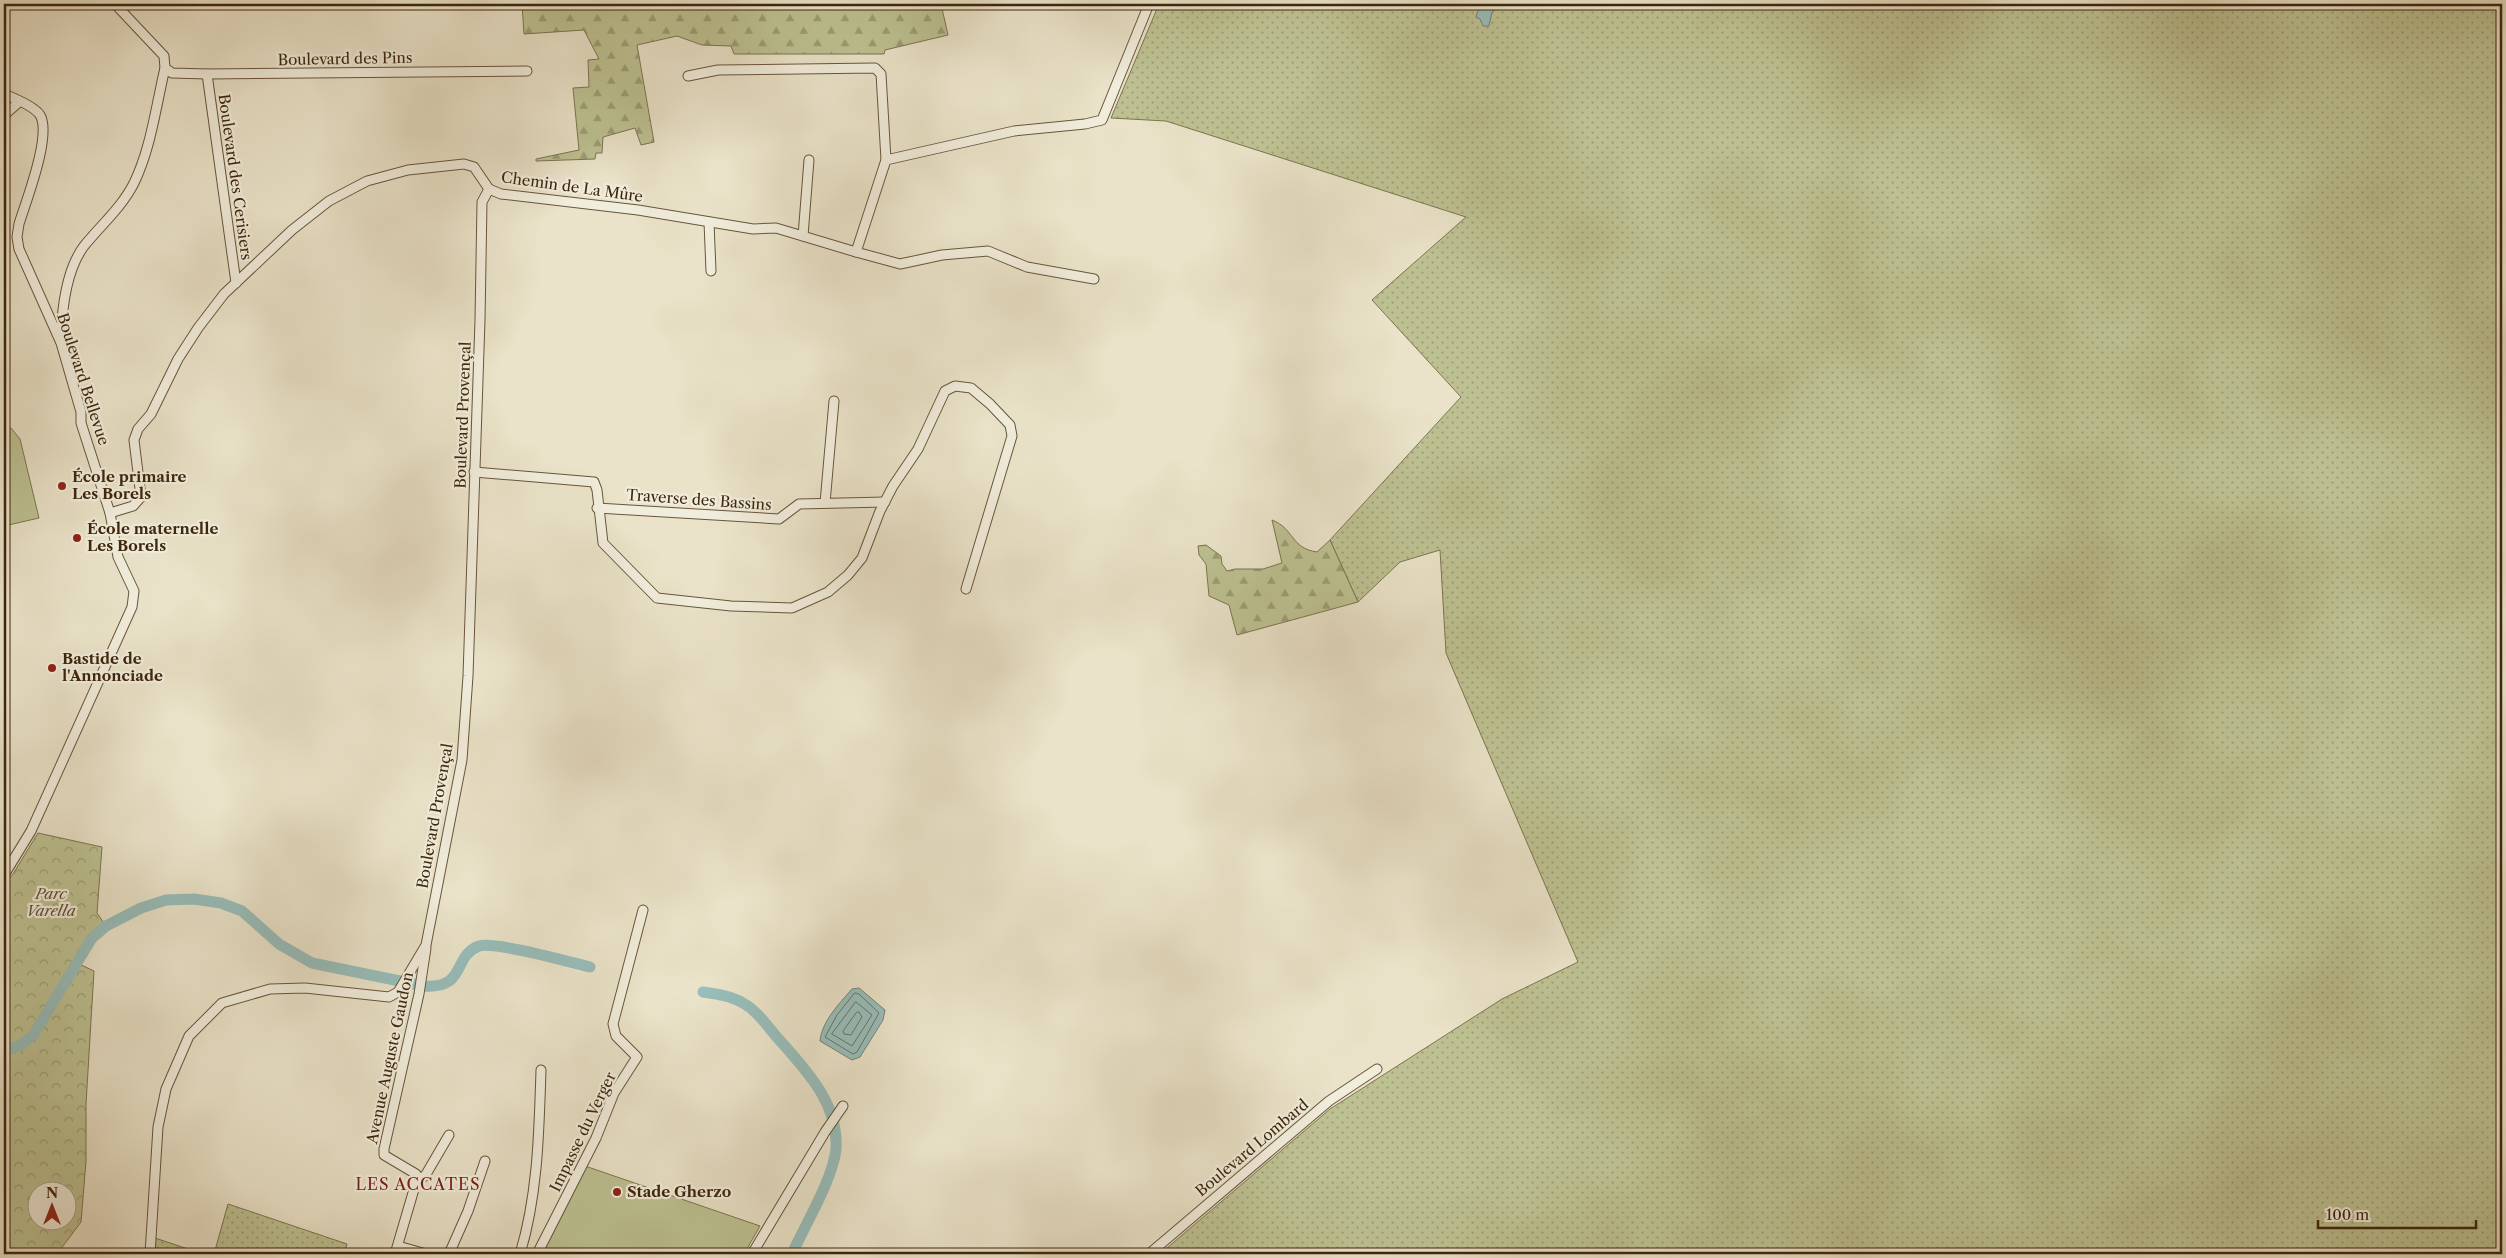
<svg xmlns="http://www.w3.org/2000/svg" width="2506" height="1258" font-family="'Libre Caslon Text',serif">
  <defs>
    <pattern id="grass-dots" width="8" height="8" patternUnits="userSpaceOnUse" patternTransform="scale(1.25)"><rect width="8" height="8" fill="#bdc192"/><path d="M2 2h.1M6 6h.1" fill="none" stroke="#9b9d76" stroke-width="1.8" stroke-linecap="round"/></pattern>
    <pattern id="forest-firs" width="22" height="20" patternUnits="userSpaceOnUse" patternTransform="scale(1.25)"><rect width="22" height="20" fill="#bdc192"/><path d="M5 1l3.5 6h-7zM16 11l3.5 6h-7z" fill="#9b9d76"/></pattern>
    <pattern id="park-crowns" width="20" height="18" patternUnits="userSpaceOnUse" patternTransform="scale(1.25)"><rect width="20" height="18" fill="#bdc192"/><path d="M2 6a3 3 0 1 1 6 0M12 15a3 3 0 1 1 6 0" fill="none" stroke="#9b9d76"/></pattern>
  </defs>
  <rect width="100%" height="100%" fill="#eae3c9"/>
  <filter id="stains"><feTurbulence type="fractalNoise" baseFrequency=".004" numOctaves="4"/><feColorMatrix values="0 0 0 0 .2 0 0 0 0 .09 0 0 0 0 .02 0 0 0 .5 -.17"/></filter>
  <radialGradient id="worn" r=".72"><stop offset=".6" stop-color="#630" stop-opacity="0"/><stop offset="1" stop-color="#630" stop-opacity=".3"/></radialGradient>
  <g fill="url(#grass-dots)" stroke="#7d744f">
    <path d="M1159 4H2502V1254H1160L1330 1109 1502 999 1578 962 1446 653 1440 550 1400 562 1358 602 1330 540 1461 397 1372 300 1466 217 1166 121 1111 118Z"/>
    <path d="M228 1204 347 1244 344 1254H214Z"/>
    <path d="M155 1238 203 1254H155Z"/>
  </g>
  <g fill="url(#forest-firs)" stroke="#7d744f">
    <path d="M522 4H941L948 35 885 50 884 54H734L731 46 702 45 677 36 637 45 654 142 641 145 635 128 603 137 602 153H596L595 159 536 161V159L579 150 573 88 589 87 588 60 599 59 584 30 524 34Z"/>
    <path d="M1272 520C1295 529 1290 548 1317 552L1330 540 1358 602 1237 635 1229 605 1209 596 1206 564 1199 555 1198 546 1206 545 1221 556 1222 564 1227 571 1235 569H1263L1282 563Z"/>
  </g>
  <path fill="url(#park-crowns)" stroke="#7d744f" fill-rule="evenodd" d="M38 833 102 847 97 913 106 926 92 938 77 963 94 971 86 1104V1161L81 1222 57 1254H4V885L13 874ZM38 1190H68V1220H38Z"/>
  <g fill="#bdc192" stroke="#7d744f">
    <path d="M11 428 20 439 39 518 4 526V430Z"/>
    <path d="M585 1166 760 1226 744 1254H542Z"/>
  </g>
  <g fill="#98bdba" stroke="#748174">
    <path d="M1480 4H1503L1492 12 1489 26H1483L1480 19 1476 17Z"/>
    <path d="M859 988 885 1010 883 1020 860 1057 852 1060 820 1041C822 1021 839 1004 852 989Z"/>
  </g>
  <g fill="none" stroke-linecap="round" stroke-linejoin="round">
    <g stroke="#6a7263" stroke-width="1">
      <path d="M855 993 859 994 879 1013 857 1052 853 1054 825 1037 837 1015Z"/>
      <path d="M856 1002 872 1015 852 1046 832 1034Z"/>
      <path d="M859 1012 862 1017 851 1035 844 1034 843 1031 856 1013Z"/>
    </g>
    <g stroke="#98bdba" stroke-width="11">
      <path d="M703 992C717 994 731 996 743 1003 756 1010 766 1024 775 1035 804 1068 839 1102 836 1149 833 1179 805 1225 792 1254"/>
      <path d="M4 1051 21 1045 34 1034 92 938 106 926 141 908 166 900 194 899 221 903 242 911 279 944 312 963 424 986C467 989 452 956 479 946 495 941 569 962 590 967"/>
    </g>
    <defs>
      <g id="street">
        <path d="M165 68 172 73 207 74 527 71"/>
        <path d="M207 74 236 283"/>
        <path d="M688 76 718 70 875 68 881 74 886 160"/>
        <path d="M4 94C14 98 34 106 40 115 52 135 26 201 19 224L17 237 19 249 61 343 81 412V423L110 513 118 557 134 591 132 607 31 831 4 875"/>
        <path d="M4 115 19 102"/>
        <path d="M709 222 711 271"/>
        <path d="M803 236 809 160"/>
        <path d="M856 252 900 264 942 255 988 251 1027 267 1094 279"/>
        <path d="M61 337C62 308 66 270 84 246 101 225 122 207 134 183 151 148 156 106 165 68L164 56 115 4"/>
        <path d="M474 472 594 482 597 490 603 543 657 598 731 606 792 608 828 592 848 575 862 558 880 511 893 486 918 449 945 391 955 386 971 388 990 404 1010 425 1012 436 966 589"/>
        <path d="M825 503 834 401"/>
        <path d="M597 508 779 519 799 504 885 502"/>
        <path d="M110 513 133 506 141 497 134 440 138 429 151 414 178 359 198 328 224 294 292 230 329 201 367 181 408 170 464 164 474 167 489 189 501 194 638 210 753 229 776 228 856 252 886 160 1014 131 1085 124 1102 120 1149 4"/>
        <path d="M417 1179 425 1176 449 1135"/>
        <path d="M398 1246 426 1254"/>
        <path d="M150 1254 158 1127 166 1089 189 1036 222 1003 270 989 305 988 389 997 398 992 426 945 462 760 468 676 480 320 482 202 489 189"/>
        <path d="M395 1254 417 1179 416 1174 384 1155V1149L419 994 426 948"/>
        <path d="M449 1254 468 1211 485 1161"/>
        <path d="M520 1254C538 1194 539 1132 541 1070"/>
        <path d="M537 1254 596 1138 614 1093 637 1057 616 1036 613 1024 643 910"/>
        <path d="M752 1254 825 1132 843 1106"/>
        <path d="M1149 1254 1329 1101 1377 1069"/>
      </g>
    </defs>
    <use href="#street" stroke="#68553b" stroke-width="11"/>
    <use href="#street" stroke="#f1eddc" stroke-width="9"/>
  </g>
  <g fill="#8f2418" stroke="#f1eddc" stroke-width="2">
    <circle cx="62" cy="486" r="5"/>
    <circle cx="77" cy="538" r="5"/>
    <circle cx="52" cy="668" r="5"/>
    <circle cx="617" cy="1192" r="5"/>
  </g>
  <g text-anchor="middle" stroke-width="4.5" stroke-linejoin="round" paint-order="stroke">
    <g font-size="15" fill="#3d260c" stroke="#f1eddc">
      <text transform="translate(345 59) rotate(-1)" y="5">Boulevard des Pins</text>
      <text transform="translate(235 177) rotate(82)" y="5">Boulevard des Cerisiers</text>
      <text transform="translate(572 187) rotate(8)" y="5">Chemin de La Mûre</text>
      <text transform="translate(83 379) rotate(72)" y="5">Boulevard Bellevue</text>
      <text transform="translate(463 415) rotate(-88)" y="5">Boulevard Provençal</text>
      <text transform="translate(699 500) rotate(4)" y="5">Traverse des Bassins</text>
      <text transform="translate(435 816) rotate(-80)" y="5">Boulevard Provençal</text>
      <text transform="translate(390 1058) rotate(-78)" y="5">Avenue Auguste Gaudon</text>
      <text transform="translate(583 1132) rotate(-64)" y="5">Impasse du Verger</text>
      <text transform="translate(1252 1148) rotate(-40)" y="5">Boulevard Lombard</text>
    </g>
    <g font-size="15" font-weight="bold" fill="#3d260c" stroke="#f1eddc" text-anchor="start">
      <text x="72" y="482">École primaire<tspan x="72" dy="17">Les Borels</tspan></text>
      <text x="87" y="534">École maternelle<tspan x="87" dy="17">Les Borels</tspan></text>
      <text x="62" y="664">Bastide de<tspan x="62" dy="17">l'Annonciade</tspan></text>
      <text x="627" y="1197">Stade Gherzo</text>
    </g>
    <g font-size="15" font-style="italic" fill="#5d4d2e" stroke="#f1eddc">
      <text x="51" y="899">Parc<tspan x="51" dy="17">Varella</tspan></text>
    </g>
    <g font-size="16" letter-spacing="1" fill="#7a1f14" stroke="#f1eddc">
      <text x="418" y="1190">LES ACCATES</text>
    </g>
  </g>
  <rect width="2506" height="1258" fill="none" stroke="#eae3c9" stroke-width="20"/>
  <rect x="5" y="5" width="2496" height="1248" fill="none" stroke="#3d260c" stroke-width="2.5"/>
  <rect x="10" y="10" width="2486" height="1238" fill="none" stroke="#3d260c"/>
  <g transform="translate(52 1206)"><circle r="24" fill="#f1eddc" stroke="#a99d89"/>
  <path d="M0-4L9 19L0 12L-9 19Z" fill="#8f2418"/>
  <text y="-8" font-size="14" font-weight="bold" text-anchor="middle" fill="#3d260c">N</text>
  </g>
  <path d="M2318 1220v8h158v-8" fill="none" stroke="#3d260c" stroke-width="2.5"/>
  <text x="2326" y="1220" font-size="15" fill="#3d260c" stroke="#f1eddc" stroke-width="4" paint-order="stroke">100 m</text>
  <rect width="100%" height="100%" filter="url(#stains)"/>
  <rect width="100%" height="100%" fill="url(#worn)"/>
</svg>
